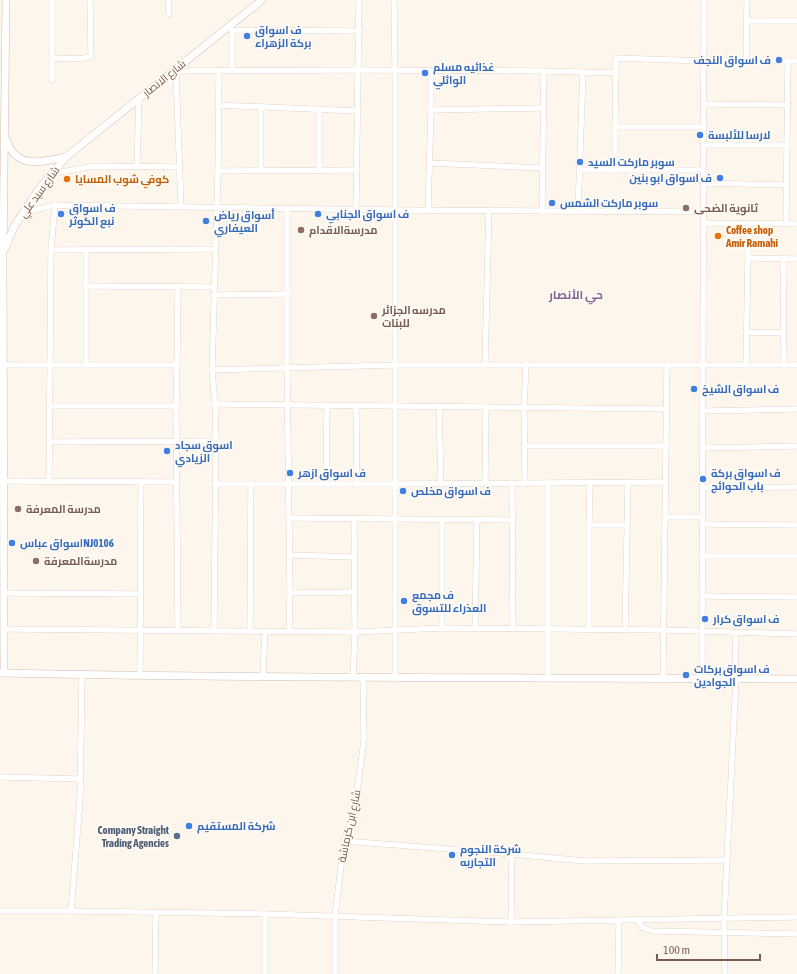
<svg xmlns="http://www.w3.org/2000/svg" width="797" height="974" font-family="'Asap Condensed',Cairo,sans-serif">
  <rect width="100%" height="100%" fill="#fdf6ec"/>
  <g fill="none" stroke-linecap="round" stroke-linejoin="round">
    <defs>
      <g id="minor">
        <path d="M168 0 169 14"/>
        <path d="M394 0 395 71V677"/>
        <path d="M747 21H797"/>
        <path d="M229 26 232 30 360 31"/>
        <path d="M52 59 85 58 89 57 91 55 90 0"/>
        <path d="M746 61 747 0"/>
        <path d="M176 70 181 207"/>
        <path d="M232 70V30"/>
        <path d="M177 71 359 70 544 71 616 73"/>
        <path d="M52 80V0"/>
        <path d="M704 104 788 105"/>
        <path d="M218 105 358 111"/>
        <path d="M319 109V170"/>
        <path d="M431 110 543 108"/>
        <path d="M615 127 616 58 704 61H797"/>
        <path d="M704 145H787"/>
        <path d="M430 163 543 168"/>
        <path d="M137 167 139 99"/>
        <path d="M261 170V107"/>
        <path d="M579 170H704"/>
        <path d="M615 170V127H704"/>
        <path d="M218 171 357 170"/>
        <path d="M51 174 94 166 180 167"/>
        <path d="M704 183 787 185"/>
        <path d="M287 208V368L290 593 289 631"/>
        <path d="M356 209 359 0"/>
        <path d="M428 210 431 110V71"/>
        <path d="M542 211 544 71"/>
        <path d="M578 211 583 72"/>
        <path d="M23 213 55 205 395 210 704 212"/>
        <path d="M704 223 797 224"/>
        <path d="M748 223V258L797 259"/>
        <path d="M786 223 788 61"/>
        <path d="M51 250 215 249"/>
        <path d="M783 259 784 365"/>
        <path d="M86 286 214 287"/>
        <path d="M178 286 177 365 176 406 178 630"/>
        <path d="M214 295 287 294"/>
        <path d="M746 332 783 333"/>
        <path d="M3 365H177"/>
        <path d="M86 365V250"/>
        <path d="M485 365 489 210"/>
        <path d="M746 365 748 258"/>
        <path d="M212 370 395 365H797"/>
        <path d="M215 404 666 409"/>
        <path d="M356 405 357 484"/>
        <path d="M50 406H176"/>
        <path d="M439 406 441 484"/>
        <path d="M703 411 797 409"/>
        <path d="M50 442 216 441"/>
        <path d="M524 446H666"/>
        <path d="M703 448 797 446"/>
        <path d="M3 481 176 482"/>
        <path d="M49 482 51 250 55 205"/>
        <path d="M485 483 486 407"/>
        <path d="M512 483 513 629"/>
        <path d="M525 483 524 407 526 365"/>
        <path d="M548 483V677"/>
        <path d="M215 484H395L665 482"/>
        <path d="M326 484 327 405"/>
        <path d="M702 488 797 487"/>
        <path d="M665 517H702"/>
        <path d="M290 518 512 520"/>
        <path d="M702 524 797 525"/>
        <path d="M589 525H628"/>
        <path d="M290 555 354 557"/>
        <path d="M702 556H797"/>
        <path d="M4 593 140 594"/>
        <path d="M290 593 354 592"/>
        <path d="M702 596 797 597"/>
        <path d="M442 628V520"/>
        <path d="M4 629 355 632 442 628 663 630 797 634"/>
        <path d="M475 629 477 520"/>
        <path d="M589 629V525L590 483"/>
        <path d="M214 630 216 441 215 404 212 370 218 171 219 70"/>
        <path d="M625 630 628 483"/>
        <path d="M250 631 251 484"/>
        <path d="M140 674 141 482"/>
        <path d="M263 676 265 631"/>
        <path d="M353 677 355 632 354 519"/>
        <path d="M663 678 667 365"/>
        <path d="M702 678 704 0"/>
        <path d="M0 777 80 779"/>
        <path d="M344 841 512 854 585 861 728 860"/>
        <path d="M0 911H71L265 914 511 922 797 917"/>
        <path d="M71 911 80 800 82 674"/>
        <path d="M265 914V974"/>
        <path d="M637 920 642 927 652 931 797 934"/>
        <path d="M511 922 512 854"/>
        <path d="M155 974 156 913"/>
        <path d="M335 974V916L344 841 354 814 364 740 363 677"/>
        <path d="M618 974 619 920"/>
        <path d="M725 974 724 918 736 679 735 633"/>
      </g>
      <g id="tertiary">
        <path d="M6 139C16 170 41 162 66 157"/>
        <path d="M5 248 14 227 23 213 39 189 66 157 262 0"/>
        <path d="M0 673C266 679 531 677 797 679"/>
        <path d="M4 673 3 255 6 0"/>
      </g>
    </defs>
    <use href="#minor" stroke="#d1beb0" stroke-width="6"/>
    <use href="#tertiary" stroke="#d1beb0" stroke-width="8"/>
    <use href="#minor" stroke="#fff" stroke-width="5.5"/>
    <use href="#tertiary" stroke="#fff" stroke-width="7"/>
  </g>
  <g fill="#3f7fe0" stroke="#fffaf3" stroke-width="1.5">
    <circle cx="247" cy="36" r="4"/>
    <circle cx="779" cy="60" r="4"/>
    <circle cx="425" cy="73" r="4"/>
    <circle cx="700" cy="135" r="4"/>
    <circle cx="580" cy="162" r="4"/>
    <circle cx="720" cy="178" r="4"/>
    <circle cx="552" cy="203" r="4"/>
    <circle cx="61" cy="214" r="4"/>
    <circle cx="318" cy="214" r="4"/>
    <circle cx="206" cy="221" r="4"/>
    <circle cx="694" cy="389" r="4"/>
    <circle cx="167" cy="451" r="4"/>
    <circle cx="290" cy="473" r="4"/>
    <circle cx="703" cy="479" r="4"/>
    <circle cx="403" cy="491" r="4"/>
    <circle cx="12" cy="543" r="4"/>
    <circle cx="404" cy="601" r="4"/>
    <circle cx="705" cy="619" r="4"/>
    <circle cx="686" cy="675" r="4"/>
    <circle cx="189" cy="826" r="4"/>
    <circle cx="452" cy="855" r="4"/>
  </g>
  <g fill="#e8710a" stroke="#fffaf3" stroke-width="1.5">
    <circle cx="67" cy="179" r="4"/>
    <circle cx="718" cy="236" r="4"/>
  </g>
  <g fill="#8d6e63" stroke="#fffaf3" stroke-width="1.5">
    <circle cx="686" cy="208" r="4"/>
    <circle cx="301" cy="230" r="4"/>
    <circle cx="374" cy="316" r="4"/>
    <circle cx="18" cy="509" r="4"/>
    <circle cx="36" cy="561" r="4"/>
  </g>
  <circle fill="#5c6f8a" stroke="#fffaf3" stroke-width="1.5" cx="177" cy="836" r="4"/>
  <g text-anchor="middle" stroke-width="3.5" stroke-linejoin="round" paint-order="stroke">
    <g font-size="11" font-weight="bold" fill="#366cbe" stroke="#fffaf3" text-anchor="start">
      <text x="255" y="34">ف اسواق<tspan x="255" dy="13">بركة الزهراء</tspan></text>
      <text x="771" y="64" text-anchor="end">ف اسواق النجف</text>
      <text x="433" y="71">غذائيه مسلم<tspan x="433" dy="13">الوائلي</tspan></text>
      <text x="708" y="139">لارسا للألبسة</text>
      <text x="588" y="166">سوبر ماركت السيد</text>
      <text x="712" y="182" text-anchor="end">ف اسواق ابو بنين</text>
      <text x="560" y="207">سوبر ماركت الشمس</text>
      <text x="69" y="212">ف اسواق<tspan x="69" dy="13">نبع الكوثر</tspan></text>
      <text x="326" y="218">ف اسواق الجنابي</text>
      <text x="214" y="219">أسواق رياض<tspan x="214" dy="13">العيفاري</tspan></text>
      <text x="702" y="393">ف اسواق الشيخ</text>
      <text x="175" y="449">اسوق سجاد<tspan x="175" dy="13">الزيادي</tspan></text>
      <text x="298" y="477">ف اسواق ازهر</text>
      <text x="711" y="477">ف اسواق بركة<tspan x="711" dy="13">باب الحوائج</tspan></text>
      <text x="411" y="495">ف اسواق مخلص</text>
      <text x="20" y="547">اسواق عباسNJ0106</text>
      <text x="412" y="599">ف مجمع<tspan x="412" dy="13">العذراء للتسوق</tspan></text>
      <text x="713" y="623">ف اسواق كرار</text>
      <text x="694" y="673">ف اسواق بركات<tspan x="694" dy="13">الجوادين</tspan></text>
      <text x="197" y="830">شركة المستقيم</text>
      <text x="460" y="853">شركة النجوم<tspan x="460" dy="13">التجاربه</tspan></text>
    </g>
    <g font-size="11" fill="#7a5c4d" stroke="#fffaf3">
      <text transform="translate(164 78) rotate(-39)" y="4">شارع الانصار</text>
      <text transform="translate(39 192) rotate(-54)" y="4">شارع سيد علي</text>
      <text transform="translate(349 826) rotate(-78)" y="4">شارع ابن كرماشة</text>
    </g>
    <g font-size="11" font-weight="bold" fill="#c56008" stroke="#fffaf3" text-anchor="start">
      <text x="75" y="183">كوفي شوب المسايا</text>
      <text x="726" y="234">Coffee shop<tspan x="726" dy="13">Amir Ramahi</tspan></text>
    </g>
    <g font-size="11" font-weight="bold" fill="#785e54" stroke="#fffaf3" text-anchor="start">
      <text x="694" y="212">ثانوية الضحى</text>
      <text x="309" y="234">مدرسةالاقدام</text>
      <text x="382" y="314">مدرسه الجزائر<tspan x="382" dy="13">للبنات</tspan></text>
      <text x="26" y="513">مدرسة المعرفة</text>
      <text x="44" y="565">مدرسةالمعرفة</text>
    </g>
    <g font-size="11" font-weight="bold" fill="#4e5e75" stroke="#fffaf3" text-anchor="end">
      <text x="169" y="834">Company Straight<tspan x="169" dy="13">Trading Agencies</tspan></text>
    </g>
    <g font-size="12" font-weight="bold" fill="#846695" stroke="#fffaf3">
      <text x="576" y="299">حي الأنصار</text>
    </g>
  </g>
  <path d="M657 954v6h103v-6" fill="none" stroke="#7a5c4d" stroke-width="2"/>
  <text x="663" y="954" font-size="12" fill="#7a5c4d" stroke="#fffaf3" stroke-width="3" paint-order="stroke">100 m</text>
</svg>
